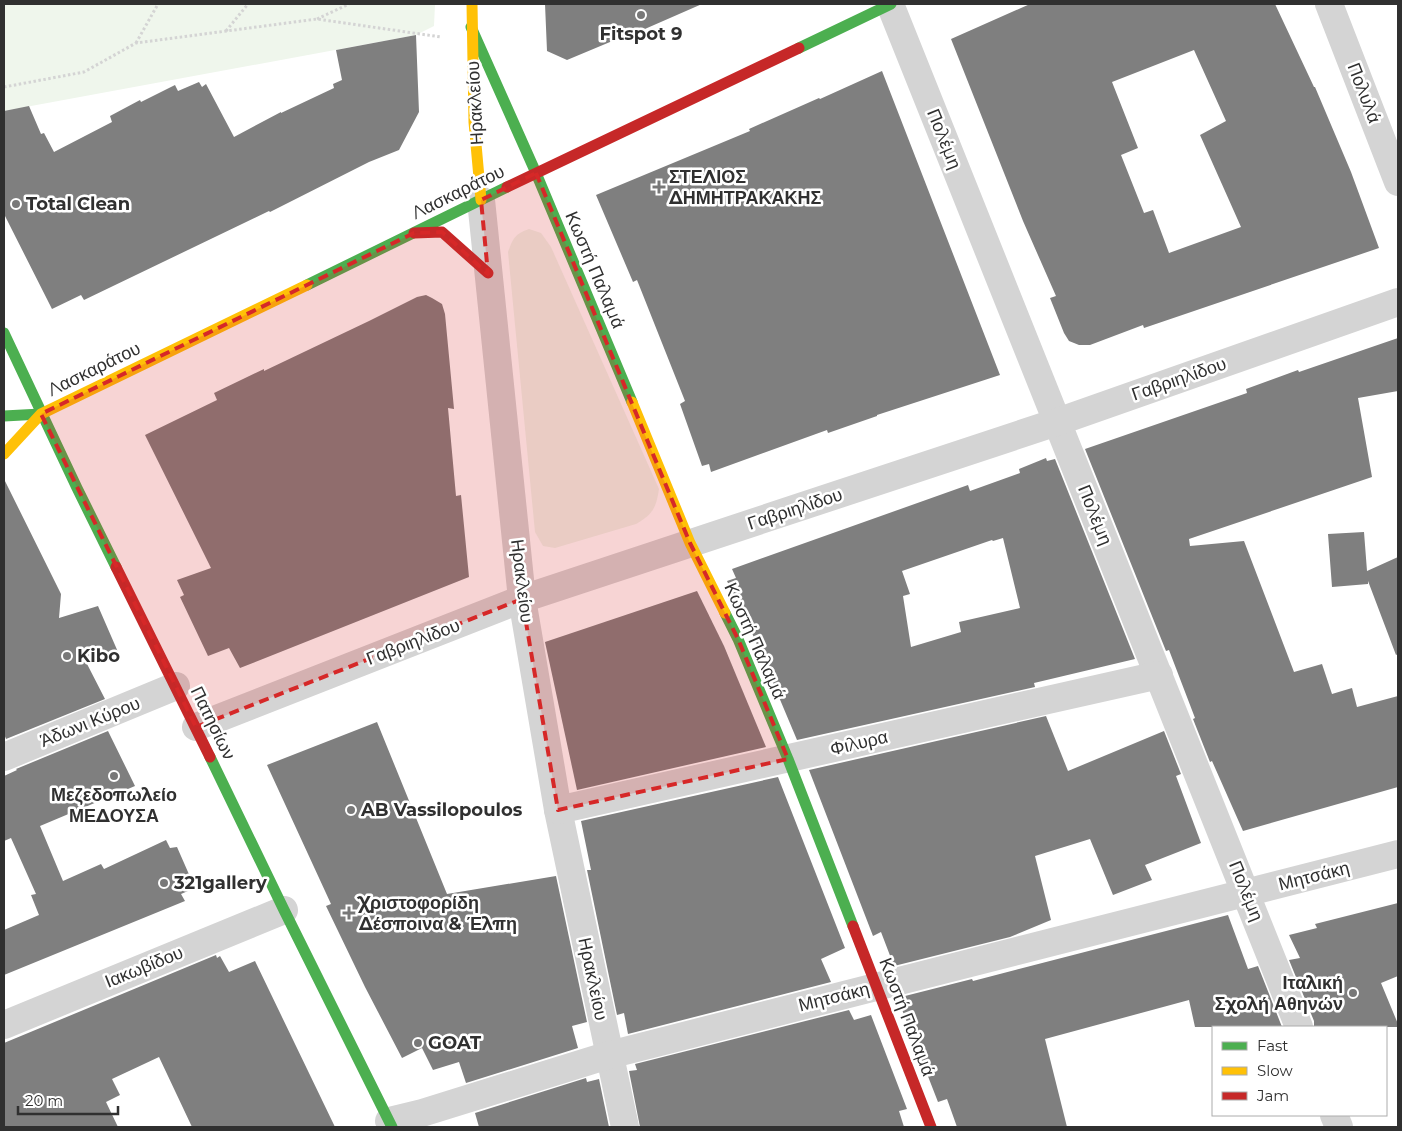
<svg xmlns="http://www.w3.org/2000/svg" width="1402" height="1131" font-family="Montserrat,sans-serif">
  <rect width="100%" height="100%" fill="#fff"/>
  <g fill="#eff6ec">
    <path d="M4 4H435L434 26 416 35 4 111Z"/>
    <path d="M529 229 541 233 551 247 659 489C656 508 653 514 636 524L555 548 543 546 535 532 508 252C513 238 515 234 529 229Z"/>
  </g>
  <g fill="#7f7f7f" fill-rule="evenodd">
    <path d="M545 4H702L622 39V37L567 60 547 51Z"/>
    <path d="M1030 4H1275L1314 87H1315L1351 172 1379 248 1144 328 1143 325 1090 345H1079L1069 341 1064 333 1050 298 1056 296 1023 221 951 39ZM1194 50 1226 121 1200 135 1241 227 1169 253 1153 210 1144 213 1121 155 1138 148 1112 82Z"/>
    <path d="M416 35 419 112 399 150 369 162 270 212 269 211 84 300 81 295 52 309 4 214V111L29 106 41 134 44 133 54 152 112 122 110 116 140 100 141 102 175 85 178 91 199 82 202 87 206 84 234 137 281 112V113L334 88 333 84 342 80 336 50Z"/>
    <path d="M882 71 1000 375 877 415V416L828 433 827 430 711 472 709 464 702 466 680 404 685 401 637 280 633 282 596 195 750 131 749 129 819 98 820 99Z"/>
    <path d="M426 295 432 298 442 304 445 314 454 409 448 408 456 496 461 495 469 577 240 668 229 648 208 656 180 597 184 595 177 580 211 568 145 435 217 400 214 393 264 369V371L369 321 417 297Z"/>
    <path d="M1398 338V391L1358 398 1372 477 1189 539 1190 546 1244 541 1294 672 1322 664 1332 694 1352 688 1357 707 1398 696V787L1243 831 1212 761 1210 762 1193 719 1195 718 1169 650 1166 651 1085 449 1247 393 1246 389 1298 370 1299 372Z"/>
    <path d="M1046 458 1047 461 1055 459 1135 659 1034 683 1035 687 797 740 752 633 727 581 736 578 732 569 968 485 970 491 1020 473 1019 469ZM1003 538 1020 608 959 622 961 632 911 647 903 596 910 594 902 571 992 540 993 541Z"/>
    <path d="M4 479 61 594 59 618 98 606 118 652 86 662 105 699 6 739 4 734Z"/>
    <path d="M1364 532 1367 571 1398 557V654L1396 655 1368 581V584L1332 587 1328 534Z"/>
    <path d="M697 591 724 646 766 747 577 790 545 642Z"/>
    <path d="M1046 716 1068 771 1164 731 1181 774 1176 776 1201 843 1145 865 1152 880 1113 895 1090 839 1035 856 1051 920 1010 937 894 966 881 932 873 936 809 770Z"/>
    <path d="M377 722 447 894 556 876 587 1022 572 1026 578 1048 466 1083 459 1062 433 1070 422 1048 402 1058 365 987 326 906 331 904 267 765Z"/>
    <path d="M108 731 135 786 40 826 63 881 101 864 104 869 166 840 170 848 177 847 195 888 181 894 185 901 4 975V930L39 915 31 895 36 894 11 838 4 841V776L17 770 16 769Z"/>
    <path d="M778 777 845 948 821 959 831 982 628 1034 624 1013 617 1015 587 870H591L581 821Z"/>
    <path d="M1398 903V976L1381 983 1398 1024V1027H1314V1021L1289 960 1300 958 1289 935 1317 928 1315 924Z"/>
    <path d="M1228 915 1248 969 1258 966 1282 1027H1195L1189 1000 1045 1039 1067 1127H957L947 1099 938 1102 901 1007 909 1005 905 996 972 979 973 981Z"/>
    <path d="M216 955 217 958 220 956 229 972 255 961 335 1127H192L159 1057 112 1079 120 1095 106 1102 118 1127H4V1043Z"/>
    <path d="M849 1010 854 1020 871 1015 907 1109 899 1111 904 1127H640L629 1071 637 1070 635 1064Z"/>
    <path d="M586 1078 587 1082 599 1079 609 1127H479L475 1113Z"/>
  </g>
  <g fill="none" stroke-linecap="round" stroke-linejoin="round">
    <g stroke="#d4d4d4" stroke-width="3" stroke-dasharray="2.5 2.5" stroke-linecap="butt">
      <path d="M317 19 349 4"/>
      <path d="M226 31 248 4"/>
      <path d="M136 43 158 4"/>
      <path d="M4 87 84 72 136 43 317 19 441 37"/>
    </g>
    <g stroke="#d4d4d4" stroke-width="28">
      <path d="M890 4 1299 1027"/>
      <path d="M1329 4 1398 182"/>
      <path d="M481 200 522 599 558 810 625 1127"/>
      <path d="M196 727 522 599 1057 422 1398 302"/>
      <path d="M4 757 176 686"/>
      <path d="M558 810 1159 675"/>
      <path d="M4 1025 284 910"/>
      <path d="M1334 1115 1339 1127"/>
      <path d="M389 1121 422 1113 609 1055 1398 854"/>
    </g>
    <g stroke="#4caf50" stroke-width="11">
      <path d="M471 27 536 173 632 402"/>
      <path d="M799 48 891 4"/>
      <path d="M307 285 507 187"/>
      <path d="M4 333 77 488 116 567"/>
      <path d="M4 416 41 414"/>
      <path d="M725 613 738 639 788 759 853 926"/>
      <path d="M210 757 284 910 392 1127"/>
    </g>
    <g stroke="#ffc107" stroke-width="11">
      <path d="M472 4 474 122 481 200"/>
      <path d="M632 402 690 543 725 613"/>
      <path d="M4 454 41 414 307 285"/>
    </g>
    <g stroke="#c62828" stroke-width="11">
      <path d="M507 187 799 48"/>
      <path d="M414 233 442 232 488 273"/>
      <path d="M116 567 210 757"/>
      <path d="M853 926 931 1127"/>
    </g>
  </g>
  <path fill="#d62828" fill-opacity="0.2" stroke="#d62828" stroke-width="4" stroke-dasharray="10 6" stroke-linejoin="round" d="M536 173 690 543 738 639 788 759 558 810 522 599 196 727 41 414 414 233 442 232 488 274 481 200Z"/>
  <g fill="#787878" stroke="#fff" stroke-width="2">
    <circle cx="641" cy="15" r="5"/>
    <path d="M656.5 179.5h5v5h5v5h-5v5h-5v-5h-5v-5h5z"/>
    <circle cx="16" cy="204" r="5"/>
    <circle cx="67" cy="656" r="5"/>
    <circle cx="114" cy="776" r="5"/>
    <circle cx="351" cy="810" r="5"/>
    <circle cx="164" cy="883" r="5"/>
    <path d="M346.5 905.5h5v5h5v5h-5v5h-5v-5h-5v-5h5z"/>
    <circle cx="1353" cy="993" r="5"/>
    <circle cx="418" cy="1043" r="5"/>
  </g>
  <g text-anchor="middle" stroke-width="5" stroke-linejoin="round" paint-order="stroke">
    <g font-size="18" font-weight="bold" fill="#303030" stroke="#fff" text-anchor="start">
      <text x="641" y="40" text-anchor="middle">Fitspot 9</text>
      <text x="669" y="183">ΣΤΕΛΙΟΣ<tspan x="669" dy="21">ΔΗΜΗΤΡΑΚΑΚΗΣ</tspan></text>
      <text x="26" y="210">Total Clean</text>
      <text x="77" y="662">Kibo</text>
      <text x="114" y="801" text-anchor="middle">Μεζεδοπωλείο<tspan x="114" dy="21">ΜΕΔΟΥΣΑ</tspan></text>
      <text x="361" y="816">AB Vassilopoulos</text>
      <text x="174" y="889">321gallery</text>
      <text x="359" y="909">Χριστοφορίδη<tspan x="359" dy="21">Δέσποινα &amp; Έλπη</tspan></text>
      <text x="1343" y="989" text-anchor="end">Ιταλική<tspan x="1343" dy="21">Σχολή Αθηνών</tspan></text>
      <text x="428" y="1049">GOAT</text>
    </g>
    <g font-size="18" fill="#303030" stroke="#fff">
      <text transform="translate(1364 93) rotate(69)" y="6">Πολυλά</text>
      <text transform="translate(475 103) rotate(-93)" y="6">Ηρακλείου</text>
      <text transform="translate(944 139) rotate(68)" y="6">Πολέμη</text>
      <text transform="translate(458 192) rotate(-26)" y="6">Λασκαράτου</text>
      <text transform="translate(595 270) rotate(67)" y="6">Κωστή Παλαμά</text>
      <text transform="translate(94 369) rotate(-26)" y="6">Λασκαράτου</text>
      <text transform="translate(1179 379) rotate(-19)" y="6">Γαβριηλίδου</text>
      <text transform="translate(795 509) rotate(-18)" y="6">Γαβριηλίδου</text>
      <text transform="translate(1095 515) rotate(68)" y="6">Πολέμη</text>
      <text transform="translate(522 581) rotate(83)" y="6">Ηρακλείου</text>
      <text transform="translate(755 641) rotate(66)" y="6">Κωστή Παλαμά</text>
      <text transform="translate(413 642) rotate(-21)" y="6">Γαβριηλίδου</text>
      <text transform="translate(90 722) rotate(-22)" y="6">Άδωνι Κύρου</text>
      <text transform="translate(213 723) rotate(64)" y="6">Πατησίων</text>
      <text transform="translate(859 743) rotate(-13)" y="6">Φιλυρα</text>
      <text transform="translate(1314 876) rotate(-14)" y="6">Μητσάκη</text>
      <text transform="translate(1246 891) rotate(68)" y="6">Πολέμη</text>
      <text transform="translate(144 967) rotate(-22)" y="6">Ιακωβίδου</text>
      <text transform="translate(593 979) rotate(78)" y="6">Ηρακλείου</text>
      <text transform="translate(834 997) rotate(-14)" y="6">Μητσάκη</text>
      <text transform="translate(907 1017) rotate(69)" y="6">Κωστή Παλαμά</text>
    </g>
  </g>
  <rect width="1402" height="1131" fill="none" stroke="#303030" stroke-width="10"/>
  <rect x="1212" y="1026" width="175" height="90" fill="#ffffff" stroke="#acacac"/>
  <rect x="1222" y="1042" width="25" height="8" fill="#4caf50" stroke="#acacac"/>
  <text x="1257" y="1051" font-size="15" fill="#303030">Fast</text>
  <rect x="1222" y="1067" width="25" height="8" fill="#ffc107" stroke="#acacac"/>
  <text x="1257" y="1076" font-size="15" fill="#303030">Slow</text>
  <rect x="1222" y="1092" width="25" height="8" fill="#c62828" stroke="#acacac"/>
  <text x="1257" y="1101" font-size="15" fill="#303030">Jam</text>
  <path d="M18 1106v8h100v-8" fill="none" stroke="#303030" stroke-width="2.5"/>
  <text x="25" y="1106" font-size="15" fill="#303030" stroke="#ffffff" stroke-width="4" paint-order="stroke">20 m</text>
</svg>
